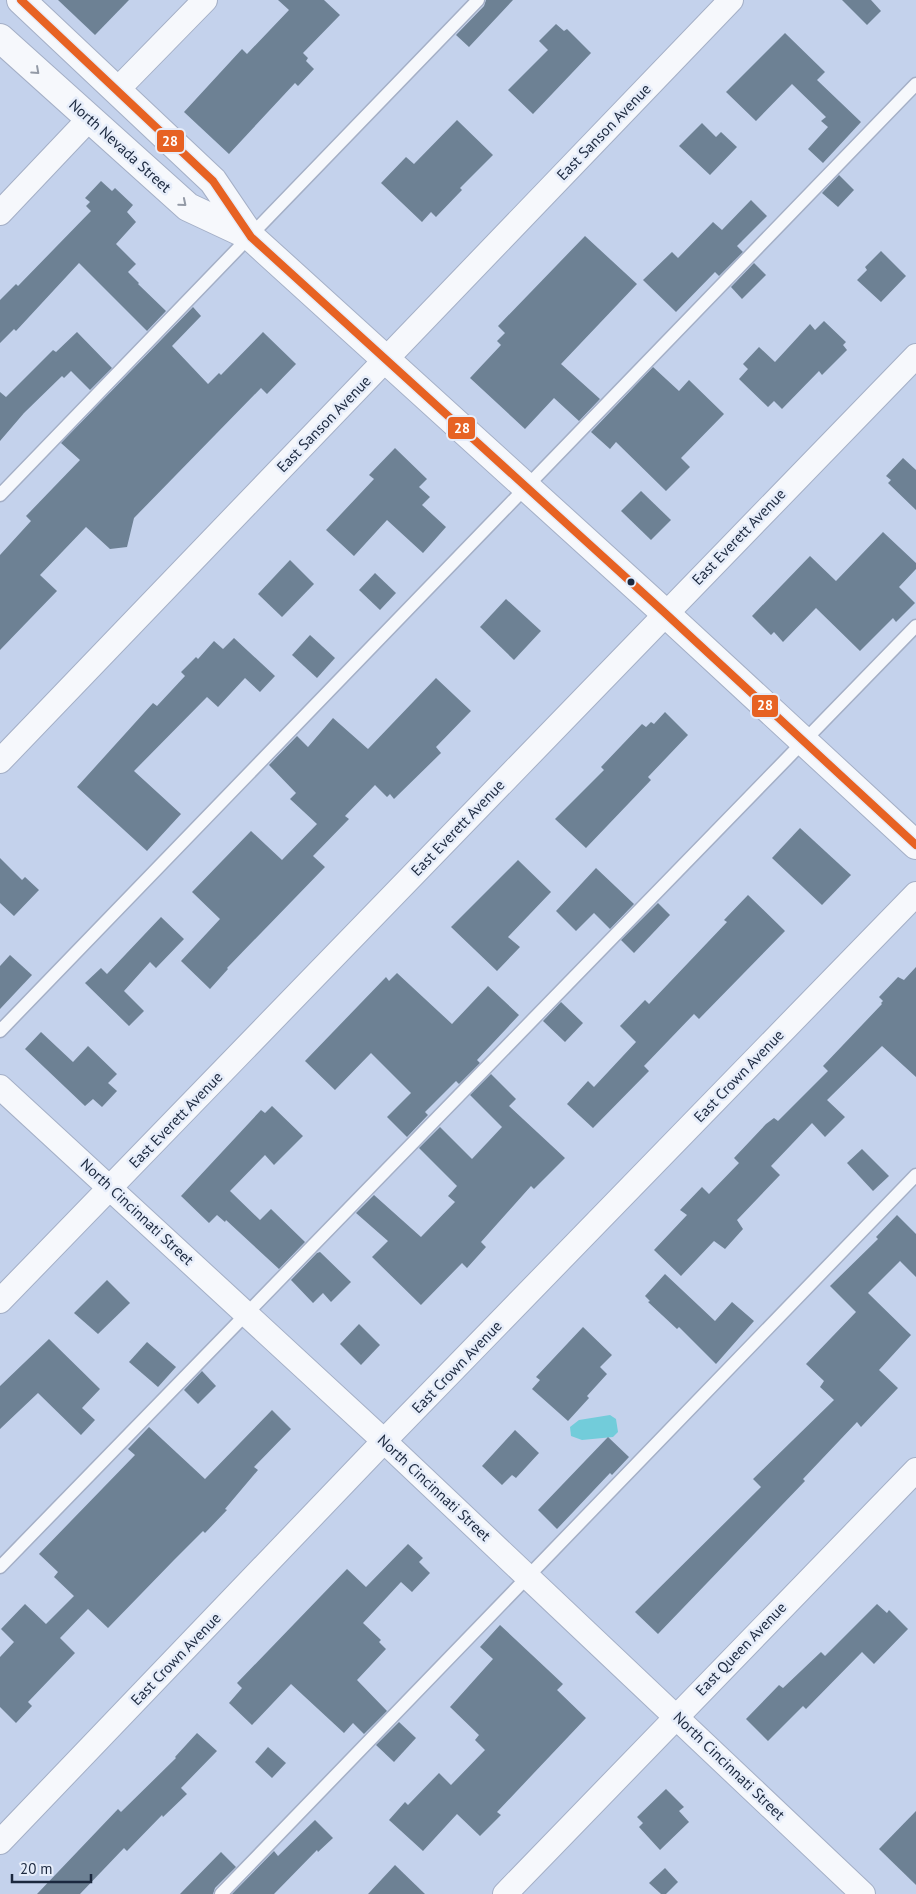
<svg xmlns="http://www.w3.org/2000/svg" width="916" height="1894" font-family="'PT Sans',sans-serif">
  <rect width="100%" height="100%" fill="#c4d2ec"/>
  <path fill="#72ccda" d="M610 1415 616 1419 618 1432 613 1437 582 1440 571 1436 570 1427 579 1420Z"/>
  <g fill="#6d8194">
    <path d="M58 0H129L95 35Z"/>
    <path d="M278 0H324L340 15 303 53 308 58 306 61 314 69 298 86 295 83 229 154 184 112 242 49 247 54 289 10Z"/>
    <path d="M486 0H513L469 47 456 35 484 6Z"/>
    <path d="M842 0H871L881 11 867 25Z"/>
    <path d="M556 24 564 31 567 29 591 53 533 114 508 90 548 50 539 41Z"/>
    <path d="M785 33 825 72 817 80 861 122 823 163 808 149 828 127 821 121 826 117 792 84 756 121 726 92Z"/>
    <path d="M457 120 493 155 460 188 462 190 436 217 431 212 422 222 381 183 406 157 414 164Z"/>
    <path d="M702 123 716 137 721 132 737 147 710 175 679 146Z"/>
    <path d="M839 175 854 190 838 207 822 193Z"/>
    <path d="M101 181 112 191 115 188 133 205 127 212 136 222 116 244 136 264 128 272 139 283 138 284 166 311 147 331 79 263 16 331 14 329 0 343V300L16 284 18 286 91 211 86 206 90 202 85 198Z"/>
    <path d="M751 200 767 216 737 246 743 252 719 276 715 272 676 312 643 280 672 252 678 258 713 222 722 230Z"/>
    <path d="M585 236 637 284 561 364 600 399 579 421 554 398 525 429 470 378 501 345 497 341 505 333 498 326Z"/>
    <path d="M881 251 906 276 881 302 857 280 867 270 865 267Z"/>
    <path d="M754 263 766 275 742 299 731 287Z"/>
    <path d="M193 307 201 316 172 346 208 384 219 373 221 375 263 332 296 364 267 394 261 388 134 518 127 547 110 549 86 527 40 575 57 591 0 650V555L31 521 26 516 80 460 61 443Z"/>
    <path d="M824 321 846 342 843 345 847 350 822 375 819 371 782 409 774 401 768 407 739 379 748 369 743 364 759 347 775 362 810 324 815 330Z"/>
    <path d="M77 332 112 368 90 390 71 371 64 378 62 376 24 413 0 441V392L6 397 53 350 56 352Z"/>
    <path d="M653 367 679 391 689 380 724 414 681 458 690 467 666 491 616 442 610 449 591 432Z"/>
    <path d="M395 448 427 479 419 487 430 497 422 505 446 527 423 553 387 520 354 556 326 530 374 479 369 475Z"/>
    <path d="M903 458 916 470V510L888 483 891 480 886 476Z"/>
    <path d="M641 491 671 520 651 540 621 511Z"/>
    <path d="M883 532 916 563V569L899 587 915 603 896 622 893 618 860 651 816 608 783 642 774 632 771 635 752 616 810 556 836 581Z"/>
    <path d="M290 560 314 584 282 617 258 594Z"/>
    <path d="M375 573 396 593 380 610 359 590Z"/>
    <path d="M506 599 541 631 514 660 480 627Z"/>
    <path d="M310 635 335 658 317 678 292 655Z"/>
    <path d="M234 638 275 676 260 692 245 678 218 707 207 697 134 771 181 814 147 851 77 787 153 703 157 706 185 676 181 672 196 657 198 659 214 641 223 649Z"/>
    <path d="M436 678 471 711 436 747 441 753 394 799 390 794 387 797 375 785 345 816 349 819 313 856 325 867 227 968 228 969 210 989 181 961 220 919 192 892 251 831 282 860 317 824 290 799 296 793 269 765 297 736 308 747 333 718 368 749Z"/>
    <path d="M665 712 688 735 648 777 651 780 586 848 555 819 604 770 601 767 642 724 646 727 651 722 654 724Z"/>
    <path d="M800 828 851 875 822 905 772 858Z"/>
    <path d="M0 858 22 880 25 877 39 890 14 916 0 903Z"/>
    <path d="M518 860 551 892 508 937 520 947 497 971 451 927Z"/>
    <path d="M596 868 634 904 610 929 594 913 576 931 556 911Z"/>
    <path d="M748 895 785 931 699 1019 694 1014 644 1066 649 1071 593 1128 567 1104 588 1081 594 1087 636 1042 620 1026 645 1000 649 1004 727 922 724 920Z"/>
    <path d="M658 903 670 915 634 953 621 940Z"/>
    <path d="M161 917 184 939 156 968 150 962 124 991 144 1011 129 1026 85 983 101 968 107 974Z"/>
    <path d="M10 955 32 975 0 1009V966Z"/>
    <path d="M916 967V1077L882 1046 827 1100 845 1117 825 1137 812 1123 771 1166 780 1175 737 1220 743 1229 725 1249 714 1241 681 1276 654 1250 687 1215 680 1210 702 1187 709 1194 739 1163 734 1158 766 1124 774 1118 778 1121 828 1071 823 1066 882 1004 881 1003 883 1001 879 997 898 977 904 980Z"/>
    <path d="M397 973 452 1024 488 986 519 1015 477 1060 480 1063 459 1084 456 1081 425 1112 428 1115 407 1137 387 1117 411 1093 371 1053 335 1090 305 1061 386 977 389 981Z"/>
    <path d="M561 1002 583 1023 565 1042 543 1021Z"/>
    <path d="M41 1032 73 1062 88 1046 117 1074 108 1083 117 1091 102 1107 93 1099 85 1106 25 1049Z"/>
    <path d="M491 1074 516 1099 509 1106 565 1158 534 1189 531 1186 481 1242 486 1247 467 1268 462 1263 421 1305 372 1257 388 1241 356 1213 374 1195 421 1237 455 1202 448 1196 457 1186 419 1148 440 1127 472 1159 502 1127 470 1095Z"/>
    <path d="M272 1106 303 1136 274 1165 265 1155 230 1191 260 1220 271 1209 305 1242 279 1269 226 1220 225 1222 217 1215 209 1223 181 1196 261 1110 265 1113Z"/>
    <path d="M862 1149 889 1176 873 1191 847 1163Z"/>
    <path d="M897 1215 916 1234V1277L900 1261 868 1293 911 1335 879 1370 898 1388 861 1427 857 1422 803 1479 805 1481 658 1634 635 1612 761 1487 753 1479 834 1400 820 1387 824 1381 806 1364 856 1312 830 1286 878 1239 876 1237Z"/>
    <path d="M320 1252 351 1282 331 1302 323 1293 313 1303 291 1280 317 1253Z"/>
    <path d="M665 1274 715 1321 732 1302 754 1321 716 1364 679 1327 677 1329 648 1302 650 1301 645 1296Z"/>
    <path d="M107 1280 130 1303 98 1334 74 1313Z"/>
    <path d="M359 1324 380 1345 361 1365 340 1344Z"/>
    <path d="M583 1327 612 1355 600 1367 607 1374 587 1396 589 1398 568 1421 532 1389 540 1380 536 1377Z"/>
    <path d="M49 1339 100 1389 82 1408 95 1420 81 1435 38 1393 0 1429V1386Z"/>
    <path d="M147 1342 176 1367 158 1387 129 1362Z"/>
    <path d="M202 1371 216 1386 198 1404 184 1390Z"/>
    <path d="M272 1410 291 1429 254 1467 258 1470 225 1509 227 1510 205 1533 203 1531 174 1560 108 1628 88 1609 60 1638 75 1653 28 1702 32 1706 16 1723 0 1707V1657L14 1642 1 1629 25 1604 46 1624 74 1596 54 1577 58 1572 39 1554 135 1455 128 1449 149 1427 205 1479Z"/>
    <path d="M515 1430 539 1453 516 1478 512 1475 502 1485 482 1466Z"/>
    <path d="M608 1437 629 1457 612 1475 610 1473 557 1529 538 1510Z"/>
    <path d="M408 1544 423 1558 419 1562 430 1573 412 1592 401 1582 363 1623 381 1640 379 1642 386 1649 357 1680 387 1711 364 1734 353 1723 344 1733 291 1684 252 1725 229 1703 242 1688 237 1683 347 1569 366 1587Z"/>
    <path d="M877 1604 887 1613 889 1610 908 1629 874 1664 862 1652 806 1709 803 1706 768 1741 746 1719 779 1685 783 1688 821 1652 825 1656Z"/>
    <path d="M500 1625 563 1684 557 1690 586 1718 497 1812 501 1815 480 1836 457 1814 423 1851 389 1820 405 1802 408 1805 439 1773 451 1785 485 1750 475 1740 479 1735 450 1707 493 1659 480 1647Z"/>
    <path d="M399 1722 416 1738 394 1762 376 1745Z"/>
    <path d="M197 1733 217 1751 181 1788 187 1794 163 1817 162 1815 127 1851 124 1848 80 1894H37L118 1809 121 1812 176 1758 175 1757Z"/>
    <path d="M268 1747 286 1763 272 1778 255 1762Z"/>
    <path d="M666 1789 684 1807 679 1811 689 1822 660 1850 639 1827 643 1823 637 1817Z"/>
    <path d="M916 1811V1885L879 1849Z"/>
    <path d="M315 1820 333 1838 318 1852 317 1850 274 1894H232L274 1851 278 1856Z"/>
    <path d="M221 1852 236 1867 215 1888 213 1894H180Z"/>
    <path d="M395 1865 425 1894H368Z"/>
    <path d="M665 1868 678 1882 666 1894H661L649 1883Z"/>
  </g>
  <g fill="none" stroke-linecap="round" stroke-linejoin="round">
    <defs>
      <g id="service">
        <path d="M0 495 478 0"/>
        <path d="M0 1031 916 84"/>
        <path d="M0 1567 916 626"/>
        <path d="M221 1894 916 1175"/>
      </g>
      <g id="minor">
        <path d="M117 90 205 0"/>
        <path d="M0 213 90 118"/>
        <path d="M0 761 731 0"/>
        <path d="M0 1087 384 1441 863 1894"/>
        <path d="M0 1301 916 356"/>
        <path d="M0 1842 384 1441 916 894"/>
        <path d="M505 1894 916 1470"/>
      </g>
      <g id="primary">
        <path d="M21 0 213 181 251 237 665 613 916 845"/>
        <path d="M0 38 188 207 250 236"/>
      </g>
    </defs>
    <use href="#service" stroke="#a4afc6" stroke-width="15"/>
    <use href="#minor" stroke="#a4afc6" stroke-width="26"/>
    <use href="#primary" stroke="#a4afc6" stroke-width="30"/>
    <use href="#service" stroke="#f6f8fc" stroke-width="12"/>
    <use href="#minor" stroke="#f6f8fc" stroke-width="24"/>
    <use href="#primary" stroke="#f6f8fc" stroke-width="28"/>
    <defs>
      <path id="bus-1" d="M21 0 213 181 251 237 665 613 916 845"/>
    </defs>
    <use href="#bus-1" stroke="#e6edfa" stroke-width="11"/>
    <use href="#bus-1" stroke="#e76223" stroke-width="8"/>
  </g>
  <defs><path id="oneway-chevron" d="M-2-3.5L2.5 0L-2 3.5" fill="none" stroke-width="1.6" stroke-linecap="round" stroke-linejoin="round" transform="scale(1.25)"/></defs>
  <g stroke="#939aa6">
    <use href="#oneway-chevron" transform="translate(36 71) rotate(42)"/>
    <use href="#oneway-chevron" transform="translate(183 203) rotate(40)"/>
  </g>
  <circle fill="#1b283e" stroke="#e6edfa" stroke-width="2" cx="631" cy="582" r="4.5"/>
  <g text-anchor="middle" stroke-width="5" stroke-linejoin="round" paint-order="stroke">
    <g font-size="15" fill="#1b283e" stroke="#e6edfa">
      <text transform="translate(604 132) rotate(-46)" y="5">East Sanson Avenue</text>
      <text transform="translate(120 146) rotate(42)" y="5">North Nevada Street</text>
      <text transform="translate(324 424) rotate(-46)" y="5">East Sanson Avenue</text>
      <text transform="translate(739 537) rotate(-46)" y="5">East Everett Avenue</text>
      <text transform="translate(458 828) rotate(-46)" y="5">East Everett Avenue</text>
      <text transform="translate(739 1076) rotate(-46)" y="5">East Crown Avenue</text>
      <text transform="translate(176 1120) rotate(-46)" y="5">East Everett Avenue</text>
      <text transform="translate(137 1212) rotate(43)" y="5">North Cincinnati Street</text>
      <text transform="translate(457 1367) rotate(-46)" y="5">East Crown Avenue</text>
      <text transform="translate(434 1488) rotate(43)" y="5">North Cincinnati Street</text>
      <text transform="translate(741 1649) rotate(-46)" y="5">East Queen Avenue</text>
      <text transform="translate(176 1659) rotate(-46)" y="5">East Crown Avenue</text>
      <text transform="translate(729 1766) rotate(44)" y="5">North Cincinnati Street</text>
    </g>
  </g>
  <g stroke="#e6edfa" stroke-width="2">
    <rect x="156" y="129" width="29" height="24" rx="5" fill="#e76223"/>
    <rect x="447" y="416" width="29" height="24" rx="5" fill="#e76223"/>
    <rect x="751" y="694" width="28" height="24" rx="5" fill="#e76223"/>
  </g>
  <g font-size="14" text-anchor="middle" font-weight="bold" fill="#fff">
    <text x="170" y="146">28</text>
    <text x="462" y="433">28</text>
    <text x="765" y="710">28</text>
  </g>
  <path d="M12 1874v8h79v-8" fill="none" stroke="#1b283e" stroke-width="2.5"/>
  <text x="20" y="1874" font-size="15" fill="#1b283e" stroke="#e6edfa" stroke-width="4" paint-order="stroke">20 m</text>
</svg>
